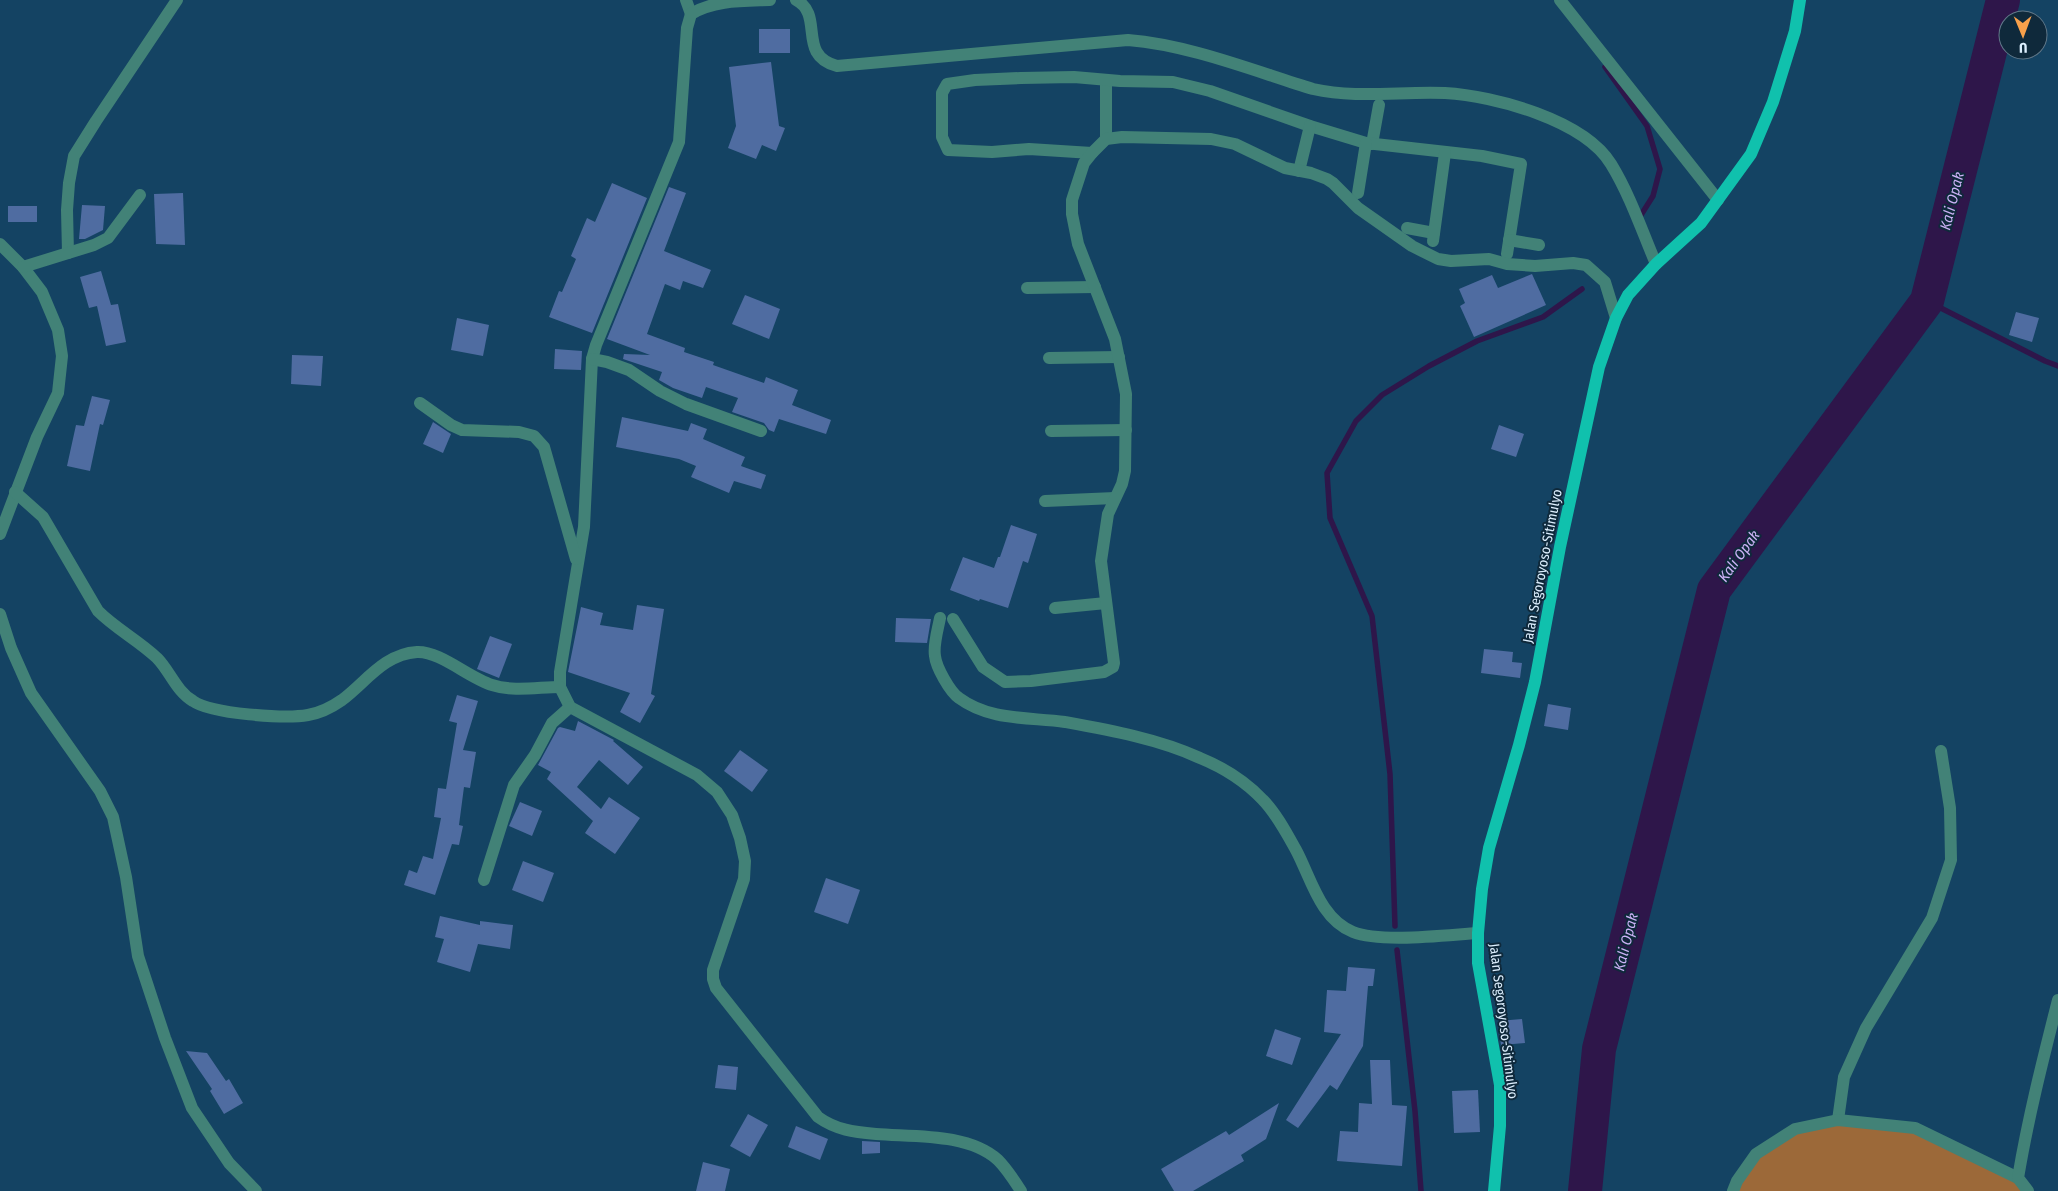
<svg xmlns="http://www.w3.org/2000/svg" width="2058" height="1191" font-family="'Fira Sans Condensed',sans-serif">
  <rect width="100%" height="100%" fill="#144363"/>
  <path fill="#9c6939" d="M1838 1121 1915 1130 2018 1180 2026 1191H1735L1757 1155 1795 1130Z"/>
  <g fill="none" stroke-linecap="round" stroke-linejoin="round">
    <g stroke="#2e164a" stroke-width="5.5">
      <path d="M1605 67 1647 126 1660 169 1653 196 1641 215"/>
      <path d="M1927 301 2045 361 2058 366"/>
      <path d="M1395 926 1390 774 1372 616 1330 518 1327 473 1356 421 1382 395 1429 366 1477 341 1543 317 1582 289"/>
      <path d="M1397 950 1415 1111 1421 1191"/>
    </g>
    <path stroke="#2e164a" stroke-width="34" d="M1585 1191 1599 1049 1714 590 1927 301 2003 0"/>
  </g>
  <g fill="#4f6ca1">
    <rect x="759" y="29" width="31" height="24"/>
    <path d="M771 62 779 126 785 128 776 151 762 145 756 159 728 148 736 126 729 67Z"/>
    <path d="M612 183 647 198 592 333 549 317 559 291 562 292 576 259 571 256 587 218 595 222Z"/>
    <path d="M669 187 686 193 664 251 711 270 703 288 683 281 680 290 665 284 647 334 685 348 684 352 714 362 713 365 764 383 766 377 798 390 792 405 831 420 826 434 779 419 774 432 769 430 764 423 732 412 738 398 706 387 702 398 673 388 659 380 662 372 623 359 624 354 650 355 607 339Z"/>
    <path d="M183 193 185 245 156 244 154 194Z"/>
    <path d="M82 205 105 206 103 230 85 239H79Z"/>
    <rect x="8" y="206" width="29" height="16"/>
    <path d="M101 271 111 305 118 304 126 342 106 346 97 306 89 308 80 277Z"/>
    <path d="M1532 274 1546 305 1474 337 1460 306 1465 303 1459 289 1492 275 1498 288Z"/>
    <path d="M745 295 780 309 769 339 732 324Z"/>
    <path d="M2016 312 2039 318 2032 342 2009 335Z"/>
    <path d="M457 318 489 325 483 356 451 350Z"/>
    <path d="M555 349 582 351 581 370 554 369Z"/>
    <path d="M292 355 323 356 321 386 291 384Z"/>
    <path d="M92 396 110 400 103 425 100 424 90 471 67 466 76 425 84 426Z"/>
    <path d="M622 417 688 431 691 423 707 429 703 439 745 457 741 466 766 475 761 489 734 481 729 493 691 477 696 466 679 459 616 447Z"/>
    <path d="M433 422 451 434 443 453 423 444Z"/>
    <path d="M1499 425 1524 434 1516 457 1491 449Z"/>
    <path d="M1011 525 1037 534 1028 563 1023 561 1008 608 980 599 979 601 950 590 963 557 994 568 998 557H1000Z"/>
    <path d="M637 605 664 609 651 694 655 696 640 723 620 712 630 693 568 672 581 607 603 613 600 625 633 630Z"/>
    <path d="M896 618 931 619 927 643 895 642Z"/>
    <path d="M490 636 512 644 499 678 477 669Z"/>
    <path d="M1484 649 1513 652 1512 662 1522 663 1520 678 1481 673Z"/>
    <path d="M457 695 478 701 463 750 476 752 470 788 464 787 459 825 463 826 459 845 452 844 435 895 404 885 409 870 417 873 423 856 433 859 441 818 434 817 438 788 446 789 457 723 449 721Z"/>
    <path d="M1548 704 1571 708 1568 730 1544 726Z"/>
    <path d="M578 721 614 740 613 741 643 767 628 785 599 760 577 787 601 809 609 797 640 818 615 854 585 833 593 821 547 779 551 772 538 765 558 728 560 727 575 731Z"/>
    <path d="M740 750 768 770 752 792 724 771Z"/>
    <path d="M520 802 542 811 532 836 509 826Z"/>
    <path d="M523 861 554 873 543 902 512 890Z"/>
    <path d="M826 878 860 890 848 924 814 912Z"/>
    <path d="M440 916 480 925V921L513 925 510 949 478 944 470 972 437 962 444 939 435 937Z"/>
    <path d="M1348 967 1375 969 1373 986H1368L1363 1046 1337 1090 1330 1085 1298 1128 1286 1120 1341 1034 1324 1032 1327 990 1346 991Z"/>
    <path d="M1522 1019 1525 1043 1501 1045 1498 1021Z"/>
    <path d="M1275 1029 1301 1038 1292 1065 1266 1056Z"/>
    <path d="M186 1051 207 1053 226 1081 229 1079 243 1103 224 1114 210 1091 212 1089Z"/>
    <path d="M1370 1060H1390L1392 1105 1407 1106 1402 1166 1337 1161 1340 1131 1358 1132 1359 1103 1372 1104Z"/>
    <path d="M718 1065 738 1067 736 1090 715 1088Z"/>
    <path d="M1478 1090 1480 1132 1454 1133 1452 1091Z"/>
    <path d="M1279 1103 1266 1139 1241 1155 1244 1161 1193 1191H1174L1161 1169 1226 1131 1229 1135Z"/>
    <path d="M748 1114 768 1125 750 1157 730 1146Z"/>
    <path d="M796 1126 828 1139 820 1160 788 1147Z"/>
    <path d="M862 1141 880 1142V1153L862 1154Z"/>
    <path d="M703 1162 730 1169 725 1191H696Z"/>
  </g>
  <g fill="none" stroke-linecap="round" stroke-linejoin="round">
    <g stroke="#428277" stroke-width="12">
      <path d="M686 0 691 14"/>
      <path d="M770 0C743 1 714 0 691 14L687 28 679 142 596 345 592 359 584 527 560 672V687L570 707 697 775 717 792 732 815 740 838 745 861 744 879 713 970V979L716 988 818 1117C836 1130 854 1132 876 1134 914 1137 968 1133 998 1160 1007 1169 1014 1180 1021 1191"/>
      <path d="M796 0C825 15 796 55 837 66L1128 40C1190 45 1254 71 1313 89 1357 99 1401 91 1445 93 1495 96 1584 120 1611 164 1630 195 1642 231 1656 264"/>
      <path d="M1560 0 1718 200"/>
      <path d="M1106 80V139"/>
      <path d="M1372 144 1379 105"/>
      <path d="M1092 153 1029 149 992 152 948 150 942 137V93L947 84 975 80 1021 78 1074 77 1120 81 1173 82 1210 91 1310 126 1366 143 1482 156 1521 164 1507 254"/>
      <path d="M1299 171 1310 126"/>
      <path d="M1358 193 1366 143"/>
      <path d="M1407 228 1434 233"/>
      <path d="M1509 240 1539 245"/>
      <path d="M1433 241 1445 153"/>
      <path d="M0 244 23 267 42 292 58 330 62 356 58 393 37 437 0 534"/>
      <path d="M68 253 67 210 69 183 74 156 96 121 177 0"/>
      <path d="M23 267 94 245 108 238 140 195"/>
      <path d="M1027 288 1095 287"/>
      <path d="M1049 358 1119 357"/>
      <path d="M592 359 607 362 629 370 660 391 686 404 761 431"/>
      <path d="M420 403 451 425 462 430 519 432 534 436 544 447 576 559"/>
      <path d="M1051 431 1126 430"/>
      <path d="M15 492 43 517 98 611C116 629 138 640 157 658 170 671 176 691 193 701 211 714 286 719 308 715 320 713 332 707 342 700 366 682 384 654 417 652 440 651 469 678 492 685 513 692 539 687 560 687"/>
      <path d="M1045 501 1115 498"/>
      <path d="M1055 608 1106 603"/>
      <path d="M0 614 11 648 31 693 100 791 113 817 126 877 138 956 165 1038 192 1108 229 1163 256 1191"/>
      <path d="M940 618C938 629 933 645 935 656 936 667 950 692 959 698 990 721 1029 717 1065 722 1109 730 1159 739 1200 758 1222 767 1246 782 1263 800 1276 813 1287 834 1296 850 1311 878 1320 919 1353 932 1381 943 1446 935 1478 933"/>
      <path d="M953 619 983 667 1005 682 1031 681 1104 672 1113 667 1114 663 1101 561 1108 514 1122 484 1125 471 1126 394 1115 339 1078 244 1072 214V200L1084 163 1092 153 1106 139 1122 137 1211 139 1235 144 1285 168 1311 173 1327 179 1333 183 1358 208 1412 246 1438 259 1451 261 1489 259 1507 264 1535 266 1573 263 1586 265 1605 282 1616 318"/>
      <path d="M484 880 514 785 535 755 552 723 570 707"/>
      <path d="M1838 1120 1844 1077 1866 1028 1932 918 1951 860 1950 808 1941 751"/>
      <path d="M1733 1191 1737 1181 1756 1154 1795 1129 1838 1120 1915 1128 2018 1178"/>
      <path d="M2028 1191 2018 1178C2028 1118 2043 1059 2058 1000"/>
    </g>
    <path stroke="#10c1ad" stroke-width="12" d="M1494 1191 1500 1126V1085L1478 963V933L1482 889 1489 848 1519 745 1535 682 1560 547 1599 367 1616 318 1628 295 1656 264 1701 223 1751 154 1773 102 1795 31 1800 0"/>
  </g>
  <g text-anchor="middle" stroke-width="4" stroke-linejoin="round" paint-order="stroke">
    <g font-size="14" fill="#ddeffe" stroke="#0f293b">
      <text transform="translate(1542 566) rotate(-79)" y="5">Jalan Segoroyoso-Sitimulyo</text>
      <text transform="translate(1504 1021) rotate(83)" y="5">Jalan Segoroyoso-Sitimulyo</text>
    </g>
    <g font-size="15" font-style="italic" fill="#ccb2f6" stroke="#0f293b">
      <text transform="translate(1952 201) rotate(-76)" y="5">Kali Opak</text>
      <text transform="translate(1739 556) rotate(-54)" y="5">Kali Opak</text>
      <text transform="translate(1626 942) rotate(-76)" y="5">Kali Opak</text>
    </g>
  </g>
  <g transform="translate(2023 35) rotate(179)"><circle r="24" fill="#0f293b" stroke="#617889"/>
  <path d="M0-4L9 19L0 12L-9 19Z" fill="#f8a04b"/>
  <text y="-8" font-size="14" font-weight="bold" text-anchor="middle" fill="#ddeffe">U</text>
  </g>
</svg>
